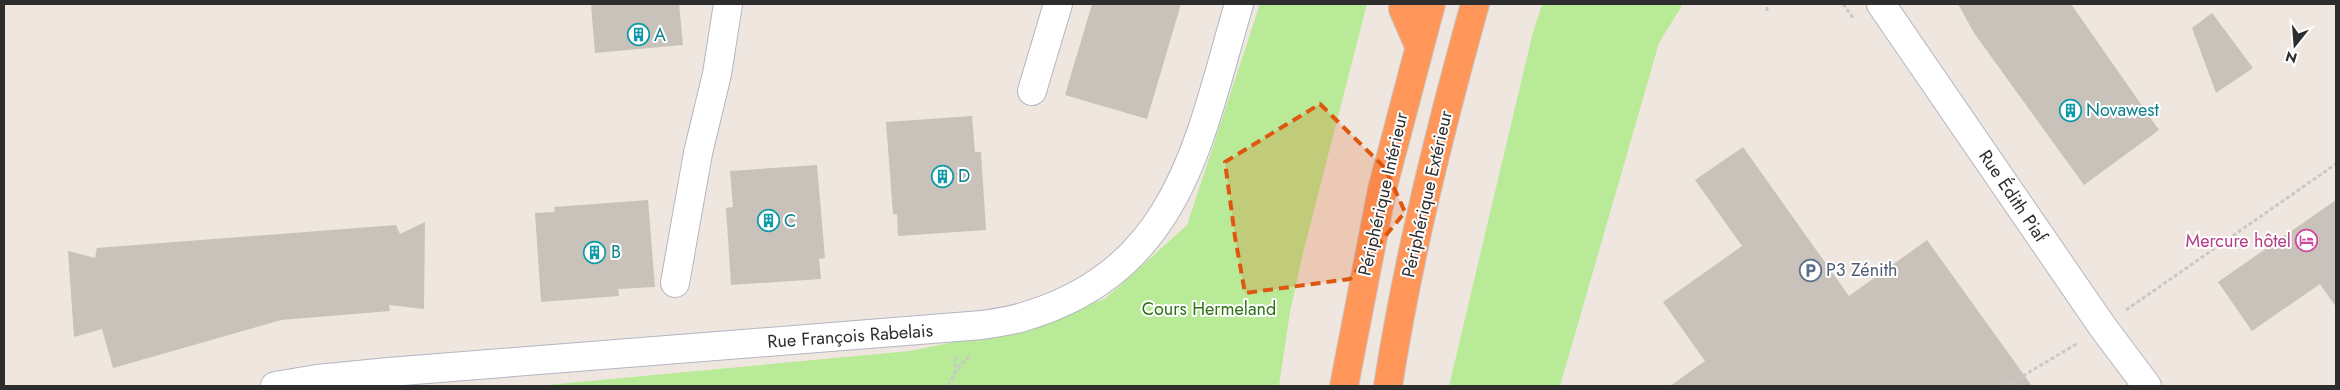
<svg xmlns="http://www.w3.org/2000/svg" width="2340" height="390" font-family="Jost,sans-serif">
  <rect width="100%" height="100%" fill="#efe7df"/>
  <g fill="#b9ea97">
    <path d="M1260 4H1367L1304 249 1290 312 1279 386H536L910 351 1043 324 1106 298 1187 225Z"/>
    <path d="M1542 4H1683L1659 43 1560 386H1449L1532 36Z"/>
  </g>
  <g fill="#c8c2ba">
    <path d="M591 4H679L683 45 595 53Z"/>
    <path d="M1092 4H1181L1147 119 1065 95Z"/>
    <path d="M1958 4H2071L2159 130 2084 185 1974 33Z"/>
    <path d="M2212 13 2253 68 2216 93 2192 28Z"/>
    <path d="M972 116 975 152H981L986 230 898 236 897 214H893L886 122Z"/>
    <path d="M1743 147 1849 296 1927 240 2032 386H1670L1705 361 1663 302 1742 246 1695 180Z"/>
    <path d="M817 165 825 258 819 259 821 279 731 285 726 208 733 207 730 171Z"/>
    <path d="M648 200 655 287 618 289 619 296 541 302 535 213 555 212 554 207Z"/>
    <path d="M2336 200V307L2320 284 2252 331 2218 282Z"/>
    <path d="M425 222 424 309 389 305 390 311 281 320 113 368 102 329 74 337 68 251 95 258 97 248 396 225 400 234Z"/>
  </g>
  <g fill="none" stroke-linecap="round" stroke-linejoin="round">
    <defs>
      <g id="minor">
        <path d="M1881 4 2102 326 2147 386"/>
        <path d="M1032 91 1058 4"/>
        <path d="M675 283 698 153 717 74 728 4"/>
        <path d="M275 386 317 379 389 372 982 325C996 323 1010 321 1023 317 1180 271 1199 140 1239 4"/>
      </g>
      <g id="highway">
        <path d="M1404 4 1403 9 1419 46"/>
        <path d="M1344 386 1382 190 1431 4"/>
        <path d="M1388 386C1408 257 1440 130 1475 4"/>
      </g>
    </defs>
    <use href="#minor" stroke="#b2b6c2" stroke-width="30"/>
    <use href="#highway" stroke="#c8c8c8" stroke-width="30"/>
    <g stroke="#c8c8c8" stroke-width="3" stroke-dasharray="4 2.5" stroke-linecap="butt">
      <path d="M1843 4 1854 19"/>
      <path d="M1767 11V4"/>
      <path d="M2126 310 2336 164"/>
      <path d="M955 357 956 371"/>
      <path d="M948 386 956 371 969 356"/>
      <path d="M2006 386 2078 343"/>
    </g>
    <use href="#minor" stroke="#fff" stroke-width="28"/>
    <use href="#highway" stroke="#ff975a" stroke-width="28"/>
  </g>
  <path fill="#df570e" fill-opacity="0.2" stroke="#df570e" stroke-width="4" stroke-dasharray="10 6" stroke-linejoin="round" d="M1320 104 1385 168 1405 212 1350 279 1245 293 1235 237 1225 162Z"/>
  <defs>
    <symbol id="building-ring" viewBox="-11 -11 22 22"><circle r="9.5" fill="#fff" stroke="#0f9aa8" stroke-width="1.5"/><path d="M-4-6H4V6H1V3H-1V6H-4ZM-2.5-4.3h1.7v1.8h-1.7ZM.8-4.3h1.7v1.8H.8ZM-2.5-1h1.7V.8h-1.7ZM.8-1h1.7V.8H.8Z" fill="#0f9aa8"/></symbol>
    <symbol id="hotel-ring" viewBox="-11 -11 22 22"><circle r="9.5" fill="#fff" stroke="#d1479c" stroke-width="1.5"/><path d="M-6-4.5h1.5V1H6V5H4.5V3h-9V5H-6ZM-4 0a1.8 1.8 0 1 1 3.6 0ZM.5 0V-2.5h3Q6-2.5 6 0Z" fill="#d1479c"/></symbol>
    <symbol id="parking-ring" viewBox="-11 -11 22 22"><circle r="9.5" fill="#fff" stroke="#5c6f8a" stroke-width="1.5"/><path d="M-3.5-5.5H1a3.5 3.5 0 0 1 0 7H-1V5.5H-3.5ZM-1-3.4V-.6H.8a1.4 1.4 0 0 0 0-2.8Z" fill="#5c6f8a"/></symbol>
  </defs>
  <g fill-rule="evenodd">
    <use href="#building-ring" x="626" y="22" width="25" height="25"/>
    <use href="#building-ring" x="2058" y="98" width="25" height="25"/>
    <use href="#building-ring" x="930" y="164" width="25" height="25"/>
    <use href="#building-ring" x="756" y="208" width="25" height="25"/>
    <use href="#hotel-ring" x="2294" y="228" width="25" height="25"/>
    <use href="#building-ring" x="582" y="240" width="25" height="25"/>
    <use href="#parking-ring" x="1798" y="258" width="25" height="25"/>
  </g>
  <g text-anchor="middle" stroke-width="4" stroke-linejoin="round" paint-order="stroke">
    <g font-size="18" fill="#0d838f" stroke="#fff" text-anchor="start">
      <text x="654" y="41">A</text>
      <text x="2086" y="116">Novawest</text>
      <text x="958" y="182">D</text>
      <text x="784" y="227">C</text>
      <text x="611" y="258">B</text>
    </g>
    <g font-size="18" fill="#2d2d2d" stroke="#fff">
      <text transform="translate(1383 194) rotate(-77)" y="6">Périphérique Intérieur</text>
      <text transform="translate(1427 194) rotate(-77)" y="6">Périphérique Extérieur</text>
      <text transform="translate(2013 196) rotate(56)" y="6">Rue Édith Piaf</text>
      <text transform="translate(850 336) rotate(-4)" y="6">Rue François Rabelais</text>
    </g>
    <g font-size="18" fill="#b23c85" stroke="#fff" text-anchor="end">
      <text x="2291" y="247">Mercure hôtel</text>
    </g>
    <g font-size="18" fill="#4e5e75" stroke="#fff" text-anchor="start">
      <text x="1826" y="276">P3 Zénith</text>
    </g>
    <g font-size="18" fill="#2e7314" stroke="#fff">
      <text x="1209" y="315">Cours Hermeland</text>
    </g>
  </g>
  <rect width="2340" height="390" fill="none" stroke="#2d2d2d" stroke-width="10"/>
  <g transform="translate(2295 45) rotate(197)" stroke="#ffffff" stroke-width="4" paint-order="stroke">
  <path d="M0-4L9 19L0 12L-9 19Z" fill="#2d2d2d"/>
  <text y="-8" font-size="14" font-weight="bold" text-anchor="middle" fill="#2d2d2d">N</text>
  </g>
</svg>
